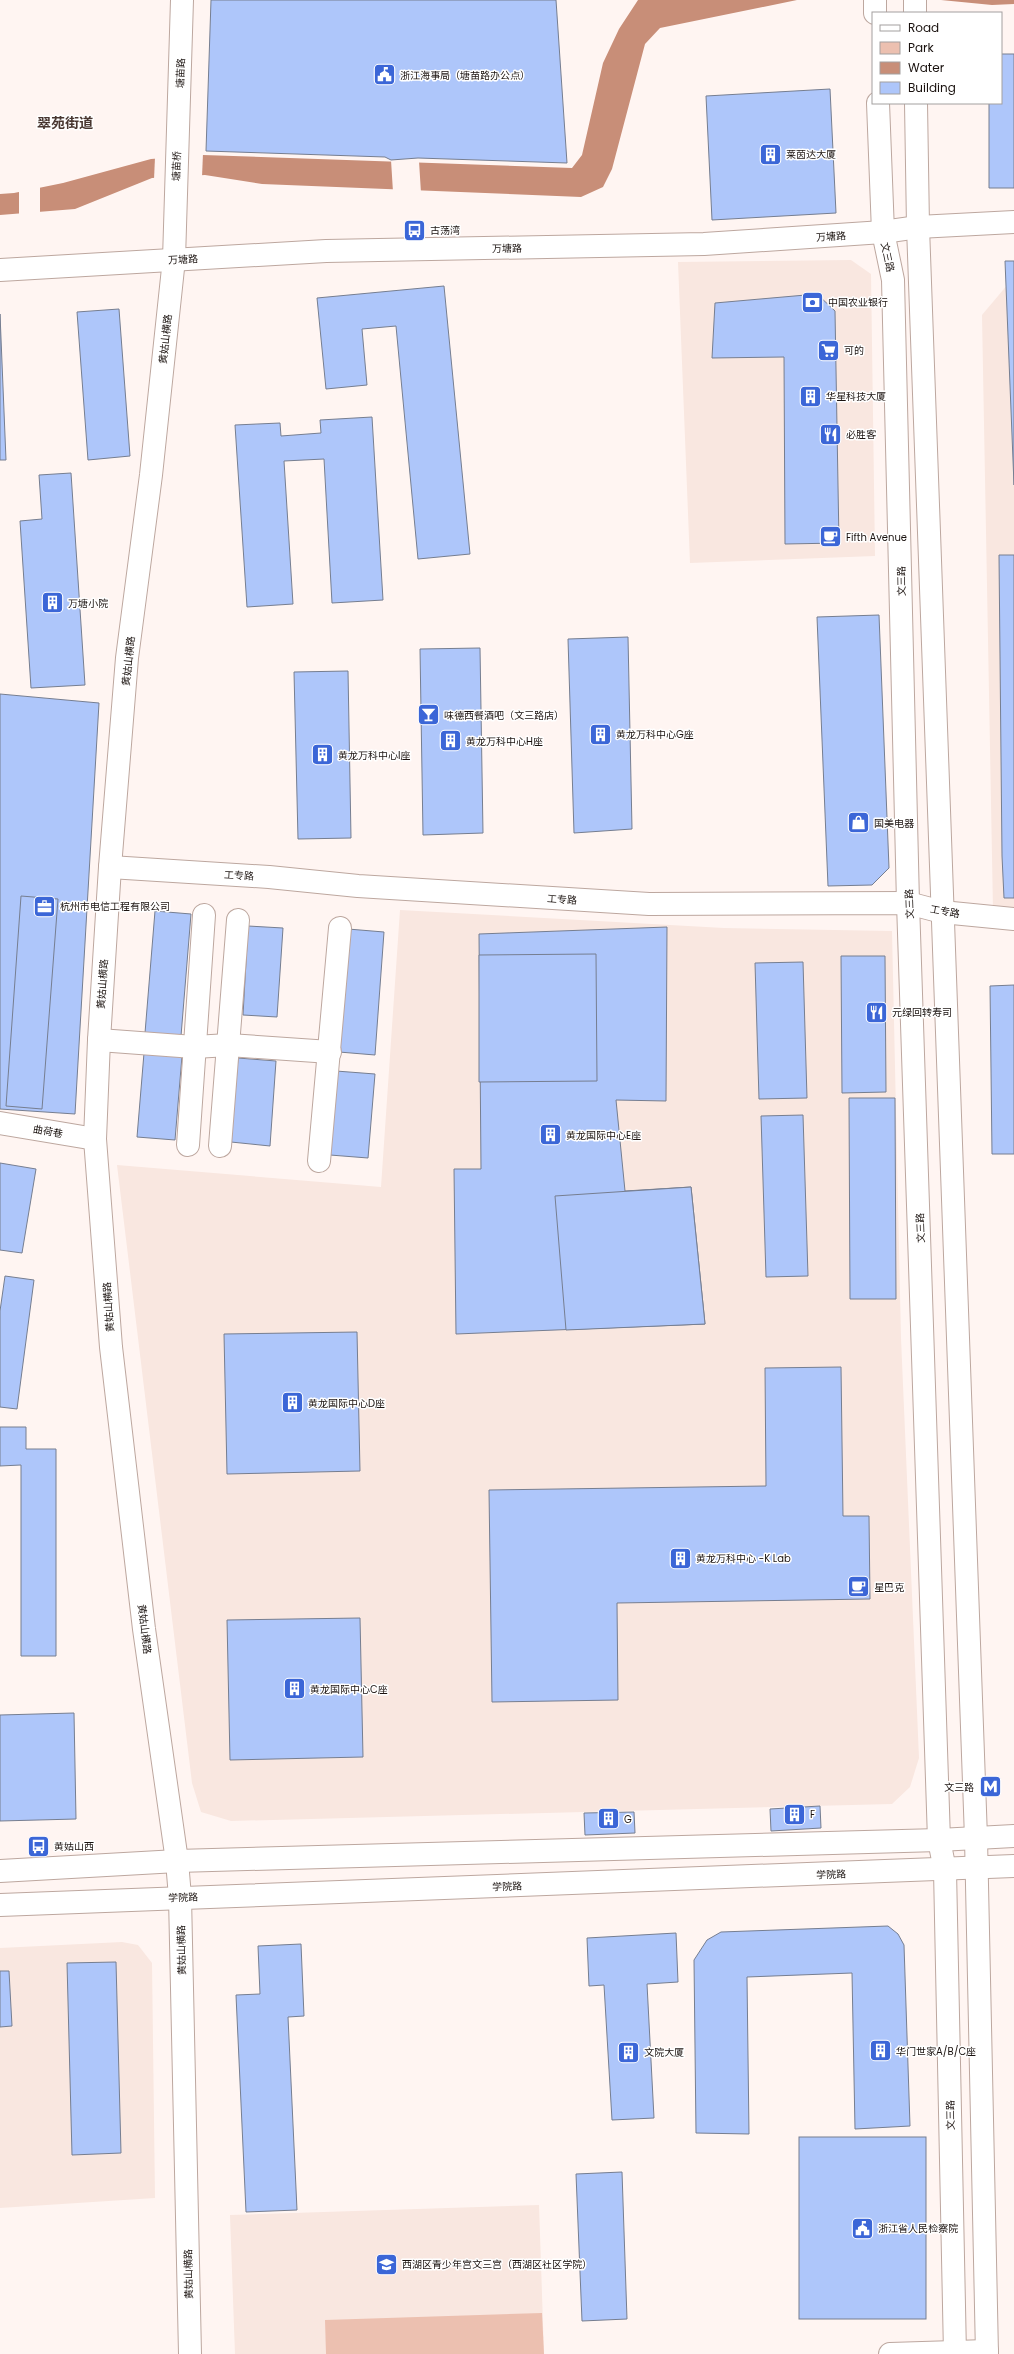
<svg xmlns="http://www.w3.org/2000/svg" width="1014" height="2354" font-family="Poppins,'Noto Sans SC',sans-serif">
  <rect width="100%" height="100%" fill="#fff5f2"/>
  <g fill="#f9e7e0">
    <path d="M851 260 871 274 875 556 690 563 678 262Z"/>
    <path d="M1014 277V911L993 910 982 315Z"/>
    <path d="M400 910 724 928 892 931 901 1338 919 1758 910 1787 892 1804 231 1821 201 1812 192 1783 117 1165 381 1187Z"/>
    <path d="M122 1942 138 1945 152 1963 155 2198 0 2208V1948Z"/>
    <path d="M539 2205 544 2354H235L230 2215Z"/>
  </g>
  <path fill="#ecc0b0" d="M542 2313 544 2354H326L325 2320Z"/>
  <g fill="#c88e78">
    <path d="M638 0H797L660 28 645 44 612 169 603 187 581 197 262 184 205 175 152 178 75 209 0 215V194L14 193 63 183 151 159 203 155 572 168 582 155 603 63 619 29Z"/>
    <path d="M941 0H1014V4L992 5Z"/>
  </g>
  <g fill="#fff5f2">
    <path d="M203 153 202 177 154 180 155 157Z"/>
    <path d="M391 160 419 161 421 193 393 192Z"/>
    <path d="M40 185V214L19 215V190Z"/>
  </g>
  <g fill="#aec6fa" stroke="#767e90">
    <path d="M211 0H556L567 163 418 158 391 160 385 157 206 151Z"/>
    <path d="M1001 54H1014V188H989V103H1001Z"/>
    <path d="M830 89 836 213 712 220 706 96Z"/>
    <path d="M1005 261H1014V485Z"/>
    <path d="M444 286 470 554 418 559 396 326 362 329 367 385 326 389 317 298Z"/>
    <path d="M817 294 835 311 839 543 785 544 784 357 712 358 715 303Z"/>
    <path d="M119 309 130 456 88 460 77 312Z"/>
    <path d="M0 314 6 460H0Z"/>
    <path d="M372 417 383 600 332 603 324 459 284 461 293 604 247 607 235 425 280 423 281 436 321 433 320 420Z"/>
    <path d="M71 473 85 685 31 688 20 521 42 519 39 475Z"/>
    <path d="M999 555H1014V898H1004L1002 856Z"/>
    <path d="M879 615 889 868 872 885 828 886 817 617Z"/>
    <path d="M628 637 632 829 574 833 568 639Z"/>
    <path d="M480 648 483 833 423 835 420 649Z"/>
    <path d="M348 671 351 838 298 839 294 672Z"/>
    <path d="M0 694 99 703 75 1114 0 1109Z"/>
    <path d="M21 896 58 899 42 1109 6 1106Z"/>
    <path d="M155 911 191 914 181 1036 145 1033Z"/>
    <path d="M248 926 283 928 277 1017 243 1015Z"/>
    <path d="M667 927 666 1101 616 1100 625 1191 691 1187 705 1324 456 1334 454 1169H481L479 934Z"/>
    <path d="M348 929 384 932 375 1055 339 1052Z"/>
    <path d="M596 954 597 1081 479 1082V955Z"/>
    <path d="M841 956H885L886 1092 842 1093Z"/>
    <path d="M803 962 807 1098 759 1099 755 963Z"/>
    <path d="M1014 985V1154H992L990 986Z"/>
    <path d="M144 1053 182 1056 175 1140 137 1137Z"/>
    <path d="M238 1058 276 1061 270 1146 231 1142Z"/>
    <path d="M336 1071 375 1074 368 1158 330 1155Z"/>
    <path d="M849 1098H895L896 1299H850Z"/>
    <path d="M803 1115 808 1276 766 1277 761 1116Z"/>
    <path d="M0 1163 36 1169 22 1253 0 1250Z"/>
    <path d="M691 1187 705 1324 566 1330 555 1196Z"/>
    <path d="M5 1276 34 1280 17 1409 0 1407V1311Z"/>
    <path d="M357 1332 360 1471 227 1474 224 1334Z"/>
    <path d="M841 1367 843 1516H869L870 1599 617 1603 618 1700 492 1702 489 1490 766 1486 765 1368Z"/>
    <path d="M0 1427H26V1449H56V1656H21V1465L0 1466Z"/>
    <path d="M360 1618 363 1757 230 1760 227 1620Z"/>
    <path d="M74 1713 76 1819 0 1821V1715Z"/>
    <path d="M820 1806 821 1828 771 1831 770 1809Z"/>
    <path d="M634 1812 635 1833 585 1835 584 1813Z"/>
    <path d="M888 1926 898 1934 904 1945 910 2126 855 2129 852 1973 747 1977 749 2134 696 2133 694 1960 707 1940 721 1932Z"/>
    <path d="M676 1933 678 1982 647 1984 654 2118 612 2120 604 1985 589 1986 587 1938Z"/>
    <path d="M301 1944 304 2016 288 2017 297 2210 246 2212 236 1995 260 1994 258 1946Z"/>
    <path d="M116 1962 121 2153 72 2155 67 1963Z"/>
    <path d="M0 1971H9L12 2026 0 2027Z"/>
    <rect x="799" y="2137" width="127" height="182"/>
    <path d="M622 2172 627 2319 582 2321 576 2174Z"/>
  </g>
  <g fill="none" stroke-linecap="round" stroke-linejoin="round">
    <defs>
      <g id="minor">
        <path d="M182 0 174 259 151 475 127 658 110 867 99 1040 95 1139 111 1347 144 1629 177 1861 180 1897 190 2354"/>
        <path d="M0 270 326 251 704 244 883 232 918 227 1014 222"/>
        <path d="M110 867 269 877 358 886 649 904 908 903 942 912 1014 919"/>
        <path d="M99 1040 194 1047 229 1045 330 1052"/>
        <path d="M0 1123 95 1139"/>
        <path d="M188 1145 204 915"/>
        <path d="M220 1146 238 920"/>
        <path d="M319 1161 340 928"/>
        <path d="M890 2354 987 2351"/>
      </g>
      <g id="major">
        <path d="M875 0V13"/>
        <path d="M915 0V13"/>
        <path d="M878 103 883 232 893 280 908 903 939 1840 945 1870 955 2354"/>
        <path d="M916 103 918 227 976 1838 987 2354"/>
        <path d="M0 1871 177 1861 939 1840 1014 1836"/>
        <path d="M0 1905 1014 1866"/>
      </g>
    </defs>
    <use href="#minor" stroke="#bda79f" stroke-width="24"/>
    <use href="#major" stroke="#bda79f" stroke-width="24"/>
    <use href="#minor" stroke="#fff" stroke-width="22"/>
    <use href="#major" stroke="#fff" stroke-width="22"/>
  </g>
  <defs>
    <symbol id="civic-square" viewBox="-11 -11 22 22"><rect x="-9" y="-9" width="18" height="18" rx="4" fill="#3b66d7" stroke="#fff"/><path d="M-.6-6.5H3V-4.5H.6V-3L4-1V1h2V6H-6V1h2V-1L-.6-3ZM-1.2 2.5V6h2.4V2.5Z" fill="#fff"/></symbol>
    <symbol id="building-square" viewBox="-11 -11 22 22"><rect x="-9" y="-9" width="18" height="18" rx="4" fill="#3b66d7" stroke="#fff"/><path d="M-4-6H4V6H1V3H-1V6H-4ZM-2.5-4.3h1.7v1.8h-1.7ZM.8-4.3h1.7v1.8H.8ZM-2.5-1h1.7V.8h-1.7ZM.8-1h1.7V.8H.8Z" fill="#fff"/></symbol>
    <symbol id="bus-square" viewBox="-11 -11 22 22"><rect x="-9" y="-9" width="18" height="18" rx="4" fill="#3b66d7" stroke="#fff"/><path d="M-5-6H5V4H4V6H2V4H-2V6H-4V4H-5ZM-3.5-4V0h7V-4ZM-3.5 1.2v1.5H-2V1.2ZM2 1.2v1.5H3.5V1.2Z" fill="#fff"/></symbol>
    <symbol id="bank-square" viewBox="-11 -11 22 22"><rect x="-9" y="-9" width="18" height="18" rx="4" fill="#3b66d7" stroke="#fff"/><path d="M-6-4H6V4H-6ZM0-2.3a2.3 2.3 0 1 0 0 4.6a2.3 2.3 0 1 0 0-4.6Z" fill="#fff"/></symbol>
    <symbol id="supermarket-square" viewBox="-11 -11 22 22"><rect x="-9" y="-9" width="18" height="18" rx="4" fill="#3b66d7" stroke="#fff"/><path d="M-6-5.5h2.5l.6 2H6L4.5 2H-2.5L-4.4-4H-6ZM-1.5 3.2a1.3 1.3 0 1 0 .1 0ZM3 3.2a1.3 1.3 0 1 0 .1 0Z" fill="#fff"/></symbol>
    <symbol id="restaurant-square" viewBox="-11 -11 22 22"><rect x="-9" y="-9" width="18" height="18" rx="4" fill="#3b66d7" stroke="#fff"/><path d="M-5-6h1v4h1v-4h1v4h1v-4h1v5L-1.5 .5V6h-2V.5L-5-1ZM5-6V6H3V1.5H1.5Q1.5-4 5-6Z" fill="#fff"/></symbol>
    <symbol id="cafe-square" viewBox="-11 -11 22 22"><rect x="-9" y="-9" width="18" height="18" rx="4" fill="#3b66d7" stroke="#fff"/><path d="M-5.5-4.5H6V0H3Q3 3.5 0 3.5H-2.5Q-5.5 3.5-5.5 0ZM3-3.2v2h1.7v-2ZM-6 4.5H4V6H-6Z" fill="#fff"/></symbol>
    <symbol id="bar-square" viewBox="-11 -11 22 22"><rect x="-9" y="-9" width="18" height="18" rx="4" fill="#3b66d7" stroke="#fff"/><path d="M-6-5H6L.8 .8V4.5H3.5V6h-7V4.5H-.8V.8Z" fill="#fff"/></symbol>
    <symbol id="shop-square" viewBox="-11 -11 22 22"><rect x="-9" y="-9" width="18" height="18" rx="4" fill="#3b66d7" stroke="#fff"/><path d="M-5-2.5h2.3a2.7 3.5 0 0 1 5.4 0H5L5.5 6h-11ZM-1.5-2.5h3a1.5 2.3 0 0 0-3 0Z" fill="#fff"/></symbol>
    <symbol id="office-square" viewBox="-11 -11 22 22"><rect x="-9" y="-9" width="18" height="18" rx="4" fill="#3b66d7" stroke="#fff"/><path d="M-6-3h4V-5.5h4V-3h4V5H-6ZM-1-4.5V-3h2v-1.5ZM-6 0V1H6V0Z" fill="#fff"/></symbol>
    <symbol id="metro-square" viewBox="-11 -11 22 22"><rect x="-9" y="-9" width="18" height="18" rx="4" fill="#3b66d7" stroke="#fff"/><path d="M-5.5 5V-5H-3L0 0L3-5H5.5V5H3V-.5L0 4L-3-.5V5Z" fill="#fff"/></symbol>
    <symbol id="school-square" viewBox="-11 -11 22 22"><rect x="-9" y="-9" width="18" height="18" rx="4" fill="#3b66d7" stroke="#fff"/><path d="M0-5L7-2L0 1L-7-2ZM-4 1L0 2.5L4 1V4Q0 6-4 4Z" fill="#fff"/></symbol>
  </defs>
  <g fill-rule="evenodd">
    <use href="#civic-square" x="372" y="62" width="25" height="25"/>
    <use href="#building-square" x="758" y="142" width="25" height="25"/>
    <use href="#bus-square" x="402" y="218" width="25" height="25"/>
    <use href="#bank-square" x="800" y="290" width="25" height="25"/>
    <use href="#supermarket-square" x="816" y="338" width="25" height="25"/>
    <use href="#building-square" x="798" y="384" width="25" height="25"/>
    <use href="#restaurant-square" x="818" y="422" width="25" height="25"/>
    <use href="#cafe-square" x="818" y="524" width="25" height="25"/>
    <use href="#building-square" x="40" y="590" width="25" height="25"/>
    <use href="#bar-square" x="416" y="702" width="25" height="25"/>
    <use href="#building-square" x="588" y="722" width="25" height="25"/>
    <use href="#building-square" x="438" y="728" width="25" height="25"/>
    <use href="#building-square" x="310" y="742" width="25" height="25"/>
    <use href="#shop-square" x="846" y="810" width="25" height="25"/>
    <use href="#office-square" x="32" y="894" width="25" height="25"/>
    <use href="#restaurant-square" x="864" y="1000" width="25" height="25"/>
    <use href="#building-square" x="538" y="1122" width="25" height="25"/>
    <use href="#building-square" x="280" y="1390" width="25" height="25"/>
    <use href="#building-square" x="668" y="1546" width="25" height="25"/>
    <use href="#cafe-square" x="846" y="1574" width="25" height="25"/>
    <use href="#building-square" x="282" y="1676" width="25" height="25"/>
    <use href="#metro-square" x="978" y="1774" width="25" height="25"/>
    <use href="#building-square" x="782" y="1802" width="25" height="25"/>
    <use href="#building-square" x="596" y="1806" width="25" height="25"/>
    <use href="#bus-square" x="26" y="1834" width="25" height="25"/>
    <use href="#building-square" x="868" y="2038" width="25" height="25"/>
    <use href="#building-square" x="616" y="2040" width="25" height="25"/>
    <use href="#civic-square" x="850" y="2216" width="25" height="25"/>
    <use href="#school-square" x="374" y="2252" width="25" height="25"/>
  </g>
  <g text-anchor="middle" stroke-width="3" stroke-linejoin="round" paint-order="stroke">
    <g font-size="10" fill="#1a120f" stroke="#fff">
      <text transform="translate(180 73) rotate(-88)" y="4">塘苗路</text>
      <text transform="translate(176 166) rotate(-88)" y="4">塘苗桥</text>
      <text transform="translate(831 236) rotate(-4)" y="4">万塘路</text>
      <text transform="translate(507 248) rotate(-1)" y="4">万塘路</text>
      <text transform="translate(888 257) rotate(78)" y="4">文三路</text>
      <text transform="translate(183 259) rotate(-3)" y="4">万塘路</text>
      <text transform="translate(165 339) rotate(-84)" y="4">黄姑山横路</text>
      <text transform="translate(901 581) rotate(-91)" y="4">文三路</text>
      <text transform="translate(128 661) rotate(-84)" y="4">黄姑山横路</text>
      <text transform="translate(239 875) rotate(3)" y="4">工专路</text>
      <text transform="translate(562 899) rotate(4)" y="4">工专路</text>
      <text transform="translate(909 904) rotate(-92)" y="4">文三路</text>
      <text transform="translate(945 911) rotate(10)" y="4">工专路</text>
      <text transform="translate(102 984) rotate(-86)" y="4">黄姑山横路</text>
      <text transform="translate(48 1131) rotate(10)" y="4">曲荷巷</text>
      <text transform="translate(920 1228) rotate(-92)" y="4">文三路</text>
      <text transform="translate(108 1307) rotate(-94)" y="4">黄姑山横路</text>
      <text transform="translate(145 1629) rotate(83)" y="4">黄姑山横路</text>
      <text transform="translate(831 1874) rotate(-2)" y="4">学院路</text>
      <text transform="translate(507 1886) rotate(-2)" y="4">学院路</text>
      <text transform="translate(183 1897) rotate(-2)" y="4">学院路</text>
      <text transform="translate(181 1950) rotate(-91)" y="4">黄姑山横路</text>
      <text transform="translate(950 2115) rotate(-91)" y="4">文三路</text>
      <text transform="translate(188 2274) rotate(-91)" y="4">黄姑山横路</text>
    </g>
    <g font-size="10" fill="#1a120f" stroke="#fff" text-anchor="start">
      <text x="400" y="79">浙江海事局（塘苗路办公点）</text>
      <text x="786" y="158">莱茵达大厦</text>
      <text x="430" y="234">古荡湾</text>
      <text x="828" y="306">中国农业银行</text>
      <text x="844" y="354">可的</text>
      <text x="826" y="400">华星科技大厦</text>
      <text x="846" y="438">必胜客</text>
      <text x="846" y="541">Fifth Avenue</text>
      <text x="68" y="607">万塘小院</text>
      <text x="444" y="719">味德西餐酒吧（文三路店）</text>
      <text x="616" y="738">黄龙万科中心G座</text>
      <text x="466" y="745">黄龙万科中心H座</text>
      <text x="338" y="759">黄龙万科中心I座</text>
      <text x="874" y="827">国美电器</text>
      <text x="60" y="910">杭州市电信工程有限公司</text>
      <text x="892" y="1016">元绿回转寿司</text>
      <text x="566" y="1139">黄龙国际中心E座</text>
      <text x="308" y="1407">黄龙国际中心D座</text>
      <text x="696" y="1562">黄龙万科中心 -K Lab</text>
      <text x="874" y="1591">星巴克</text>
      <text x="310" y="1693">黄龙国际中心C座</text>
      <text x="974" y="1791" text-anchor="end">文三路</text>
      <text x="810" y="1818">F</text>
      <text x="624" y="1823">G</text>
      <text x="54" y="1850">黄姑山西</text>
      <text x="896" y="2055">华门世家A/B/C座</text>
      <text x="644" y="2056">文院大厦</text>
      <text x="878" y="2232">浙江省人民检察院</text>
      <text x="402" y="2268">西湖区青少年宫文三宫（西湖区社区学院）</text>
    </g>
    <g font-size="14" font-weight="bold" fill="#483630" stroke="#fff">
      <text x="65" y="128">翠苑街道</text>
    </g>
  </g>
  <rect x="872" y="12" width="130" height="92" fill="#ffffff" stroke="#a3a09f"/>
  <rect x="880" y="25" width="20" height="6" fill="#ffffff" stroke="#a3a09f"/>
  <text x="908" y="32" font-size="12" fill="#1a120f">Road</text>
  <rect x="880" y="42" width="20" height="12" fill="#ecc0b0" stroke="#a3a09f"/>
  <text x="908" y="52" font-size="12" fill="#1a120f">Park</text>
  <rect x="880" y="62" width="20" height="12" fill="#c88e78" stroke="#a3a09f"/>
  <text x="908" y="72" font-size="12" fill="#1a120f">Water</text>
  <rect x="880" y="82" width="20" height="12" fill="#aec6fa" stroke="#a3a09f"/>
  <text x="908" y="92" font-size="12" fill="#1a120f">Building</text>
</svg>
